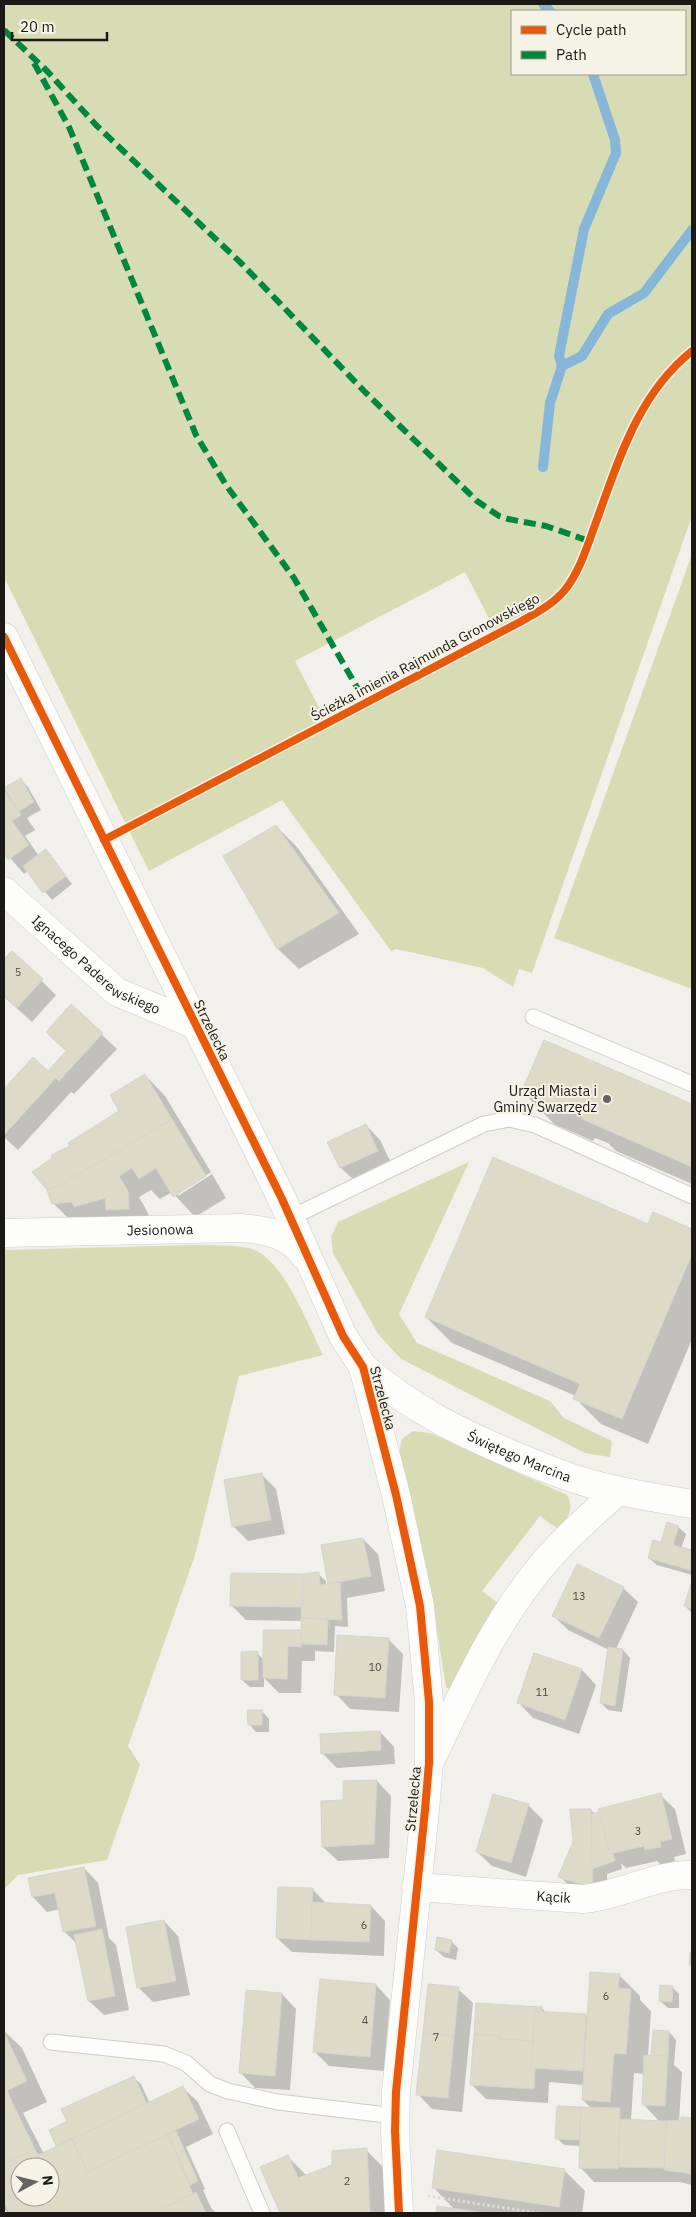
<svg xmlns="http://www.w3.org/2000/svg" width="696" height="2217" font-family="'IBM Plex Sans',sans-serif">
  <rect width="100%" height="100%" fill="#f2f0ea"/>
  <g fill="#d8dcb4" fill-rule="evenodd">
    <path d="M4 4H692V516L532 973 519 969 513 987 483 968 396 949 391 951 282 800 149 871 4 577ZM685 11V74H512V11ZM465 572 497 634 327 723 295 661Z"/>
    <path d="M692 554V989L554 938Z"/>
    <path d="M469 1162 399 1314 417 1343 550 1401 564 1418 612 1441 610 1457 585 1453 401 1359 378 1334 333 1253 331 1237 338 1222Z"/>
    <path d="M195 1245C214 1246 234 1244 252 1249 283 1258 309 1327 323 1355L239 1376 195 1555 128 1746 140 1765 107 1860 18 1875 4 1889V1250Z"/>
    <path d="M413 1431 430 1433 567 1495C575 1509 567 1518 559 1530L540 1516 482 1591 502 1606 451 1690 446 1687 430 1586 399 1451 402 1439Z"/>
  </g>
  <g fill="#0003" fill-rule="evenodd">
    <path d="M20 779 28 787 41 810 27 818 35 830 25 836 39 856 46 851 72 884 52 900 28 871 24 874 4 851V788Z"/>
    <path d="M276 826 297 847 359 934 299 969 278 949 225 856Z"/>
    <path d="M12 952 56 995 32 1022 4 997V961Z"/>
    <path d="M71 1006 117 1049 74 1094 71 1092 18 1150 4 1137V1091L33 1059 48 1073 67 1052Z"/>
    <path d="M544 1042 692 1106V1184L616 1151 608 1143 595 1138 593 1141 554 1124 523 1092Z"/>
    <path d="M145 1075 165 1096 211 1172 178 1193V1196L212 1174 226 1198 195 1217 172 1192 160 1199 151 1190 139 1197 148 1213 150 1230 74 1224 53 1203 71 1147 121 1112Z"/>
    <path d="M366 1125 380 1140 392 1165 356 1182 341 1168 329 1142Z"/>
    <path d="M654 1214 692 1230V1339L648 1444 601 1424 575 1398 576 1396 452 1343 426 1317 649 1226Z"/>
    <path d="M261 1474 276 1489 285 1534 248 1541 233 1526Z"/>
    <path d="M678 1527 686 1534 681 1549 692 1552V1575L657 1565 649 1558Z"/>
    <path d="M363 1539 378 1554 385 1591 347 1598 348 1627 335 1626 334 1652 315 1651V1661H302L301 1693H279L264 1678V1687H250L242 1680 257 1653 264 1660 302 1632 303 1621 246 1620 232 1606 303 1576 318 1574 326 1581V1585H330Z"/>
    <path d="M692 1585V1613L685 1606Z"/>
    <path d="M623 1588 638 1602 616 1649 623 1650 630 1658 622 1712 608 1710 601 1703 609 1650 568 1630 554 1616Z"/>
    <path d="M388 1639 403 1654 399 1712 350 1709 336 1694Z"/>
    <path d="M582 1670 596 1685 579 1734 533 1718 519 1703Z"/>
    <path d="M262 1711 269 1719V1732H256L249 1724Z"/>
    <path d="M380 1732 394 1747 395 1764 337 1768 322 1753Z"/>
    <path d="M377 1781 391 1796 389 1858 338 1861 323 1847 345 1801Z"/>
    <path d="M660 1795 675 1809 686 1854 674 1857 675 1861 661 1865 657 1861 626 1868 621 1863 622 1869 607 1874V1901L574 1891 560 1876 591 1810 595 1814Z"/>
    <path d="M528 1805 543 1820 526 1877 492 1866 477 1852Z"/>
    <path d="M84 1868 98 1883 109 1938 116 1945 129 2010 104 2015 89 2001 78 1945 65 1932 60 1909 47 1912 33 1897Z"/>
    <path d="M312 1889 327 1904 371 1906 385 1921 384 1956 292 1952 277 1938Z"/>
    <path d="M164 1921 178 1936 190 1995 153 2002 138 1987Z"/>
    <path d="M451 1941 458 1948 456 1960 444 1957 436 1950Z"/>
    <path d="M619 1975 640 1996V2000L651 2011 648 2056 653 2057 654 2031 669 2032 676 2040 674 2065 682 2072 679 2122H682V2118L692 2119V2185L680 2182H594L580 2167 581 2146 564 2145 557 2138 558 2107 592 2109 583 2100 584 2085 549 2082 548 2103 486 2099 471 2084 477 2004 542 2008 546 2013 586 2015 588 2017ZM634 2073 645 2074 643 2104 659 2121 631 2120Z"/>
    <path d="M376 1985 390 2000 384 2071 329 2066 315 2052Z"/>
    <path d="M672 1987 679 1994V2008H668L660 2001Z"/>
    <path d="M458 1989 473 2003 462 2112 432 2109 418 2094Z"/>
    <path d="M282 1994 296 2009 290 2090 255 2088 241 2073Z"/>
    <path d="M4 2031 22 2048 47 2102 23 2113 44 2154 58 2147 50 2130 69 2122 133 2077 141 2084 150 2104 183 2088 198 2102 213 2134 186 2147 205 2189 203 2190 211 2208 216 2213H8L4 2209ZM20 2167H50V2197H20Z"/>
    <path d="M366 2150 387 2171 389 2213H282L262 2167 287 2156 307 2176 333 2166Z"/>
    <path d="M564 2170 585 2191 582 2213H437L438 2207 455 2210 433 2187Z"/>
  </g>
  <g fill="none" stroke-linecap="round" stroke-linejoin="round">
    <g stroke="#87b7d8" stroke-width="10">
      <path d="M543 4 550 11"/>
      <path d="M593 74 615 140 616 153 584 229 559 356 562 366 582 356 608 314 644 293 692 230"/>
      <path d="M543 467 550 403 562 366"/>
    </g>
  </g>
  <g fill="#dfdac8" stroke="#d5d4cf">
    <path d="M21 778 34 802 19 811 4 788Z"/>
    <path d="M4 790 21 815 12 821 29 845 8 860 4 853Z"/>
    <path d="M276 825 339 913 277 949 223 856Z"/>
    <path d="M46 849 66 876 43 893 23 866Z"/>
    <path d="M12 951 43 979 17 1008 4 996V959Z"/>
    <path d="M71 1004 103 1033 59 1081 56 1078 4 1135V1089L33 1057 48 1071 66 1051 46 1032Z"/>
    <path d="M544 1040 692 1104V1167L582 1119 583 1116 563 1107 562 1111 521 1093Z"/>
    <path d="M145 1074 172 1119 66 1182 47 1190 32 1172 52 1158 51 1155 70 1146 68 1143 119 1111 110 1095Z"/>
    <path d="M172 1119 206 1176 173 1197 156 1168 139 1179 132 1168 119 1176 128 1191 129 1209 106 1210 105 1198 74 1207 72 1202 52 1204 47 1190 66 1182Z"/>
    <path d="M366 1124 378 1151 340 1168 327 1142Z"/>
    <path d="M493 1157 648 1224 653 1212 692 1229V1254L622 1419 573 1399 580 1384 425 1317Z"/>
    <path d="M262 1473 271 1520 232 1527 224 1480Z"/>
    <path d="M667 1522 679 1526 673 1545 692 1550 690 1570 648 1558 653 1540 661 1542Z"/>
    <path d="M363 1538 371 1576 328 1584 321 1545Z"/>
    <path d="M577 1564 624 1587 599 1638 552 1616Z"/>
    <path d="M319 1572 320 1585 340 1582 342 1620 301 1618 303 1574Z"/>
    <path d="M231 1573 303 1574 302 1607 230 1606Z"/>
    <path d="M692 1581V1609L684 1606Z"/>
    <path d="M301 1618 328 1619 327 1645 301 1644Z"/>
    <path d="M263 1630H301V1647L288 1646 287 1679 263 1678Z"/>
    <path d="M337 1635 389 1638 385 1698 334 1695Z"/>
    <path d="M608 1647 623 1649 615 1706 600 1703Z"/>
    <path d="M258 1651V1680H241V1652Z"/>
    <path d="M534 1653 582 1669 565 1720 517 1703Z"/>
    <path d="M247 1710H262V1725H248Z"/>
    <path d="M380 1731 381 1750 321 1754 320 1734Z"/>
    <path d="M377 1780 374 1844 322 1847 321 1801 343 1800V1781Z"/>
    <path d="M661 1793 672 1839 660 1842 661 1847 645 1850 644 1846 610 1854 598 1809Z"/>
    <path d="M493 1794 529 1804 511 1863 476 1852Z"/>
    <path d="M570 1809H591L593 1888 558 1877 573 1842Z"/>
    <path d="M599 1812 610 1854H613L615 1861 592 1869V1814Z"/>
    <path d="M84 1867 96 1926 63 1932 55 1893 32 1897 28 1878Z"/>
    <path d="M278 1887 313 1888 311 1940 276 1938Z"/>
    <path d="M312 1902 371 1905 369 1942 311 1940Z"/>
    <path d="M164 1920 176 1981 137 1988 126 1927Z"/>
    <path d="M102 1929 115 1996 88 2001 74 1935Z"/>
    <path d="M437 1937 452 1940 449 1953 435 1950Z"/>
    <path d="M690 1952H692V1965H689Z"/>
    <path d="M590 1972 620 1974 618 1988 631 1989 626 2054 614 2053 610 2102 582 2100Z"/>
    <path d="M320 1979 376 1984 370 2057 313 2052Z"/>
    <path d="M428 1984 459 1987 454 2036 423 2033Z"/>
    <path d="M660 1985 673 1986 672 2002 659 2001Z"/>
    <path d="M246 1990 282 1993 275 2076 239 2073Z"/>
    <path d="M476 2003 542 2007V2011H535L533 2041 499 2039 500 2036 474 2034Z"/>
    <path d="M535 2011 586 2014 583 2071 531 2068Z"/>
    <path d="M653 2030 669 2031 668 2056 651 2055Z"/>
    <path d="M4 2032 27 2081 4 2092Z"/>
    <path d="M423 2033 454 2036 448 2098 416 2095Z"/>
    <path d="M474 2034 500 2036 499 2039 533 2041 531 2068H535L534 2089 470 2085Z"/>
    <path d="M644 2055 668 2056 665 2106 642 2105Z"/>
    <path d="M134 2076 147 2104 56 2146 49 2130 67 2121 61 2109Z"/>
    <path d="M183 2086 199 2119 88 2172 72 2139Z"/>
    <path d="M7 2090 10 2098 4 2101V2092Z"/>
    <path d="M10 2098 35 2149 4 2164V2101Z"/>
    <path d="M557 2106 581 2107 579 2140 555 2139Z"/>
    <path d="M581 2107 620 2108 618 2169 579 2168Z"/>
    <path d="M681 2117 692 2118V2174L664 2170 666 2121 681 2120Z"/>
    <path d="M620 2119 666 2121 664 2168 618 2167Z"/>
    <path d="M176 2131 198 2181 190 2185 168 2134Z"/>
    <path d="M168 2134 193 2194 151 2213H9L4 2202V2199L20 2191V2197H50V2167H44L38 2155 72 2139 88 2172Z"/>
    <path d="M367 2148 370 2213H280L260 2167 288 2155 298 2178 332 2165V2151Z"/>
    <path d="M35 2149 44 2167H20V2191L4 2199V2164Z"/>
    <path d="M437 2150 565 2169 559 2207 432 2188Z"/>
    <path d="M196 2192 206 2213H151L193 2194Z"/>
    <path d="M437 2206 485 2213H436Z"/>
  </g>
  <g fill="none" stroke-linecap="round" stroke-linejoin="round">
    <defs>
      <g id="service">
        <path d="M533 1017 692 1084"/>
        <path d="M290 1218 484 1124 509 1119 535 1125 692 1196"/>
        <path d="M51 2042 164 2054 186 2063 210 2084 228 2091 278 2102 395 2116"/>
        <path d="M227 2131 262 2213"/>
      </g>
      <g id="minor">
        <path d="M4 637 282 1199 343 1336 363 1367 396 1495 420 1606 429 1702V1763L425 1810 396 2092 395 2131 399 2213"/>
        <path id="s1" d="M4 891 117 992 196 1025"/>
        <path id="s2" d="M4 1233 241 1228C266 1230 288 1234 304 1255"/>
        <path id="s3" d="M363 1367C412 1409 455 1430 513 1455 538 1465 562 1476 588 1483 622 1493 657 1498 692 1504"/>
        <path d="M432 1757C466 1687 499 1612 552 1554 572 1531 596 1511 618 1491"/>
        <path id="s4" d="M416 1887 583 1899C620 1896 655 1874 692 1875"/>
      </g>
    </defs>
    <use href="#service" stroke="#cecdc8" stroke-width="17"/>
    <use href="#minor" stroke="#cecdc8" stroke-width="29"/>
    <path stroke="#dcdcd9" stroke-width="3" stroke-dasharray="2.5 2.5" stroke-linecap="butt" d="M428 2196 538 2213"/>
    <use href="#service" stroke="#fdfdfc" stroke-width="15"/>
    <use href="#minor" stroke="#fdfdfc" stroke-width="28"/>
    <g stroke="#00873e" stroke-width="6" stroke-dasharray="12 6" stroke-linecap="butt">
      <path d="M4 30 47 71 96 125 243 265 365 392 477 501 499 516 508 519 546 526 589 541"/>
      <path d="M34 63 69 127 196 435 226 485 294 578 366 703"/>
    </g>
    <defs>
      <g id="cycleway">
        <path d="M4 637 282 1199 343 1336 363 1367 396 1495 420 1606 429 1702V1763L425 1810 396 2092 395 2131 399 2213"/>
        <path d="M104 840 520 622C536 613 552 605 564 591 579 573 587 547 595 525 618 462 637 395 692 351"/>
      </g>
    </defs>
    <use href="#cycleway" stroke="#f5f2e6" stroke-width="11"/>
    <use href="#cycleway" stroke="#e8590c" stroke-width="8"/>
  </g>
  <circle fill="#666460" stroke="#f5f2e6" stroke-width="2" cx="607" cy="1099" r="5"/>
  <g text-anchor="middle" stroke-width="4" stroke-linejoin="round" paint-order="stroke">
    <g font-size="11" fill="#4b4942">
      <text x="18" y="976">5</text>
      <text x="579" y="1600">13</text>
      <text x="375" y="1671">10</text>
      <text x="542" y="1696">11</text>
      <text x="638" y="1835">3</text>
      <text x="364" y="1929">6</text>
      <text x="606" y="2000">6</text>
      <text x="365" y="2024">4</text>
      <text x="436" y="2041">7</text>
      <text x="347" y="2185">2</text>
    </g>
    <g font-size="14" fill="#1a1915" stroke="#f5f2e6">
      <text transform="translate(425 657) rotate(-28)" y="5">Ścieżka imienia Rajmunda Gronowskiego</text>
      <text dy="5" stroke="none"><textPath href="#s1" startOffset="119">Ignacego Paderewskiego</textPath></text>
      <text transform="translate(212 1030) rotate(64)" y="5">Strzelecka</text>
      <text dy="5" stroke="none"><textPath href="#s2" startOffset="156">Jesionowa</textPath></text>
      <text transform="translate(383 1398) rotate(75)" y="5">Strzelecka</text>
      <text dy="5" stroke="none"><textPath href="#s3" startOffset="181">Świętego Marcina</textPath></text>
      <text transform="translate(413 1799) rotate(-85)" y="5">Strzelecka</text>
      <text dy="5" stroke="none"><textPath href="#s4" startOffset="138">Kącik</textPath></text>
    </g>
    <g font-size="14" fill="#1a1915" stroke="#f5f2e6" text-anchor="end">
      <text x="597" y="1096">Urząd Miasta i<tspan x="597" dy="16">Gminy Swarzędz</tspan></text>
    </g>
  </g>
  <rect width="696" height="2217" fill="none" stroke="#1a1915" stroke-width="10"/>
  <rect x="511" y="10" width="175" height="65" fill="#f5f2e6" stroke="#9d9b92"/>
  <rect x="521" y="26" width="25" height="8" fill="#e8590c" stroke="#9d9b92"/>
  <text x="556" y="35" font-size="15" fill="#1a1915">Cycle path</text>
  <rect x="521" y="51" width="25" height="8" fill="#00873e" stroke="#9d9b92"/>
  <text x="556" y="60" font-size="15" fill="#1a1915">Path</text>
  <g transform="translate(35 2182) rotate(83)"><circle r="24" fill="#f5f2e6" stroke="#9d9b92"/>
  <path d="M0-4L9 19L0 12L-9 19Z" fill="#666460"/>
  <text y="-8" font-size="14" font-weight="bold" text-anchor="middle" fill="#1a1915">N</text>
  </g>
  <path d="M12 32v8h95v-8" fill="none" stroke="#1a1915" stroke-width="2.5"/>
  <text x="20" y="32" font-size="15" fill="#1a1915" stroke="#f5f2e6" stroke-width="4" paint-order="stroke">20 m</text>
</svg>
